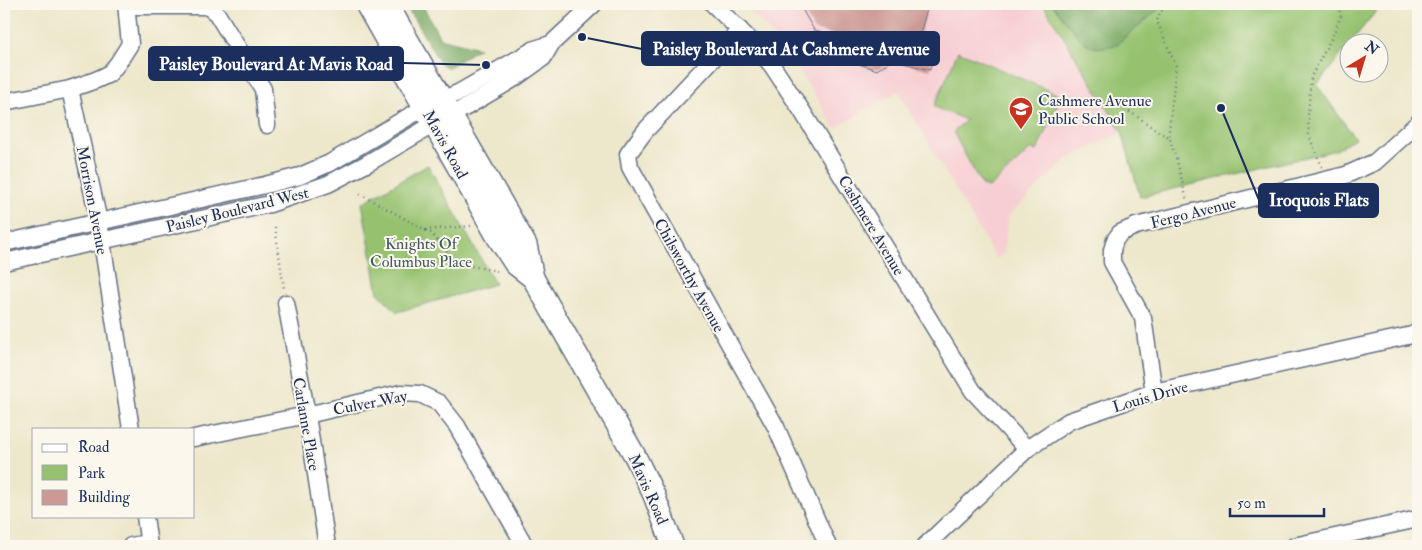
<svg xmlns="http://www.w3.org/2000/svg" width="1422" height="550" font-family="'IM FELL Double Pica',serif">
  <rect width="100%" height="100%" fill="#fbf7ec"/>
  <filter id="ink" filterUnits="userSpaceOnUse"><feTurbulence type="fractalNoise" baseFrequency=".02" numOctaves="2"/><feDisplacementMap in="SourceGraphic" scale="10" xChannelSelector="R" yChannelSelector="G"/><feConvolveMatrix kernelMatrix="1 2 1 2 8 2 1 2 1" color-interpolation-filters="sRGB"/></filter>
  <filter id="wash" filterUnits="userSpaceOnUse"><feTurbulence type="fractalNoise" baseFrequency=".0096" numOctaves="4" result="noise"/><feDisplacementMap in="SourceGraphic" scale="20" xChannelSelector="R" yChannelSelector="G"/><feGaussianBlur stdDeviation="1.12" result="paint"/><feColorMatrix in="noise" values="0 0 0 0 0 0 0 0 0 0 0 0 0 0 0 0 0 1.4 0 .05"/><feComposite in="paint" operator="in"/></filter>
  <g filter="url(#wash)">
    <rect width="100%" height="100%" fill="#ede7cb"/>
    <path fill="#f7cfd3" d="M743 4H1043L1122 132 1067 159 1008 216 1004 253 996 259 898 91 835 128 786 49Z"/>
    <g fill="#96c26f" stroke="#587866">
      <path d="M1043 4H1382L1351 42H1350L1349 45 1317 85 1355 138 1336 150 1140 197 1122 132Z"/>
      <path d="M958 51 1061 96 1037 151 1031 149 989 188 982 186 953 132 966 120 934 107Z"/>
      <path d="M428 165 495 284 397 312 378 293 362 203Z"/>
    </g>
    <g fill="#78a862" stroke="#4a6c60">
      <path d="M405 4H422L440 38 479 48 448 68 440 63Z"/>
      <path d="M1052 4H1165L1116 45 1105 47 1094 48 1084 42 1076 34Z"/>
    </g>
    <g id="blocks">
      <path fill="#cc9995" d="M799 4H907L927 9 920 34 936 39 930 70 892 60 877 70 856 63 838 36 814 30Z"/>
    </g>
  </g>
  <g filter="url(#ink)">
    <use href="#blocks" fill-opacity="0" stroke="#646f84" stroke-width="1"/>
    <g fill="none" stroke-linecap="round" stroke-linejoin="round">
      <defs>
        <g id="minor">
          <path d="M713 4 755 45 773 67 802 111 973 391 1027 449"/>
          <path d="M126 6H205L210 8 217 14 263 89 267 125"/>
          <path d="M740 30 645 131 628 154 630 167 776 427 828 546"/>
          <path d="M70 89 99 222 131 429"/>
          <path d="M4 102 70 89 96 80 109 74 118 63 130 44 126 4"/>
          <path d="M4 243 265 185 300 176 330 163 425 107 460 92 535 49 551 44"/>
          <path d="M4 262 270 204 328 184 368 163 434 124 468 106 515 78 543 58 551 44 594 4"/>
          <path d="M286 303 307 415 327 546"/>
          <path d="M1154 392 1143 318 1112 262V250L1115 240 1120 233 1136 226 1346 175 1375 162 1418 123"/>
          <path d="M194 438 307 415 401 393 420 394 439 403 457 426 525 546"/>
          <path d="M145 516 149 546"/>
          <path d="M131 546 148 543"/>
          <path d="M925 546 1027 449 1069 421 1154 392 1412 335 1418 332"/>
          <path d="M1294 546 1418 519"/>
        </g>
        <g id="major">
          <path d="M366 4 497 236 515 264 533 278"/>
          <path d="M387 4 526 245 533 278 635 456 654 495 673 546"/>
        </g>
      </defs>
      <use href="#minor" stroke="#646f84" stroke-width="19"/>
      <use href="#major" stroke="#646f84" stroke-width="24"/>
      <g stroke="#646f84" stroke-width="2.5" stroke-dasharray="1 4" stroke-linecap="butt">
        <path d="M1170 4 1160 12 1157 21 1176 66 1169 131 1171 144 1176 157 1187 201"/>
        <path d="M1107 100C1118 105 1129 111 1139 118 1149 124 1158 134 1170 137"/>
        <path d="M1322 167 1309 136 1308 115 1311 77 1332 37 1341 16 1338 4"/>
        <path d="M360 194 431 233 451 257 466 265 497 271"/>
        <path d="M275 227 284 289"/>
        <path d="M425 230 471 226"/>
      </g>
      <use href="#minor" stroke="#fff" stroke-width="16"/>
      <use href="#major" stroke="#fff" stroke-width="21"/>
    </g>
  </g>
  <defs>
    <symbol id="school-pin" viewBox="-11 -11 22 30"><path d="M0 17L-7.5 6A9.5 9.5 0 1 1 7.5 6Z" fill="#c8321e" stroke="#fbf7ec"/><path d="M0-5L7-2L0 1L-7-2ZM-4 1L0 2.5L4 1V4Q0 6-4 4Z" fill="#fff"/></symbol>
  </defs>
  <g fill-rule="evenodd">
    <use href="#school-pin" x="1007" y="95" width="28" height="38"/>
  </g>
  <g text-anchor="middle" stroke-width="4" stroke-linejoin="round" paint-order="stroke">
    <g font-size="16" fill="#1b2f5e" stroke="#fbf7ec" text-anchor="start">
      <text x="1038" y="106">Cashmere Avenue<tspan x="1038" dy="18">Public School</tspan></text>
    </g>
    <g font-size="16" fill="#1b2f5e" stroke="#fbf7ec">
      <text transform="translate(446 144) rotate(61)" y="6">Mavis Road</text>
      <text transform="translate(93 200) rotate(79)" y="6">Morrison Avenue</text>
      <text transform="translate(237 209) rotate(-14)" y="6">Paisley Boulevard West</text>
      <text transform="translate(1193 212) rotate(-14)" y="6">Fergo Avenue</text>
      <text transform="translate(872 225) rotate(59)" y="6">Cashmere Avenue</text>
      <text transform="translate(690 275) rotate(61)" y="6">Chilsworthy Avenue</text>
      <text transform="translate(1150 396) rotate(-16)" y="6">Louis Drive</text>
      <text transform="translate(370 402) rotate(-11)" y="6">Culver Way</text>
      <text transform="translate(307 424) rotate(80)" y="6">Carlanne Place</text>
      <text transform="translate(649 489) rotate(66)" y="6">Mavis Road</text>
    </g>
    <g font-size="16" fill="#405b63" stroke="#fbf7ec">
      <text x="421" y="249">Knights Of<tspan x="421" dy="18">Columbus Place</tspan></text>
    </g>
  </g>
  <path fill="none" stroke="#1b2f5e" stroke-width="2" d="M582 37L642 49M486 65L403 63M1221 108L1259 200"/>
  <g fill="#1b2f5e" stroke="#fbf7ec" stroke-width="2">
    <circle cx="582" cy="37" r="5"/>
    <circle cx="486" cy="65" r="5"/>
    <circle cx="1221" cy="108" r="5"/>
  </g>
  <g fill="#1b2f5e" stroke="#1b2f5e" stroke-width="2">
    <rect x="642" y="32" width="297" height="33" rx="5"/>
    <rect x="149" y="47" width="254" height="33" rx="5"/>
    <rect x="1259" y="184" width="119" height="33" rx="5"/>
  </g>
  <g font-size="18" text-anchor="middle" font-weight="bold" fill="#fff">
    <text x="791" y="55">Paisley Boulevard At Cashmere Avenue</text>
    <text x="276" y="70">Paisley Boulevard At Mavis Road</text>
    <text x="1319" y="206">Iroquois Flats</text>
  </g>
  <rect width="1422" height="550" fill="none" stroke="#fbf7ec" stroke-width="20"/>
  <rect x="32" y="428" width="162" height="90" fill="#fbf7ec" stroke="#a1a7b3"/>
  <rect x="42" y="444" width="25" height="8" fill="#ffffff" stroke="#a1a7b3"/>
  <text x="78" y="452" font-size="15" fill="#1b2f5e">Road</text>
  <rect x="42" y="465" width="25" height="15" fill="#96c26f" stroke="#a1a7b3"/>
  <text x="78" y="478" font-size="15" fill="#1b2f5e">Park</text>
  <rect x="42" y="490" width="25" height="15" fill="#cc9995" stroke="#a1a7b3"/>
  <text x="78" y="502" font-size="15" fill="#1b2f5e">Building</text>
  <g transform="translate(1364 58) rotate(38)"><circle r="24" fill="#fbf7ec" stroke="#a1a7b3"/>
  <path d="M0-4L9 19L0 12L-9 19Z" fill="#c8321e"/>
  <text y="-8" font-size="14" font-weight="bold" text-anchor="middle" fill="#1b2f5e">N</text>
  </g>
  <path d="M1230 508v8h94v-8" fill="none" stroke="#1b2f5e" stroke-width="2.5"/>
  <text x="1237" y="508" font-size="15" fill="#1b2f5e" stroke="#fbf7ec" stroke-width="4" paint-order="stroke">50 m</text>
</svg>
